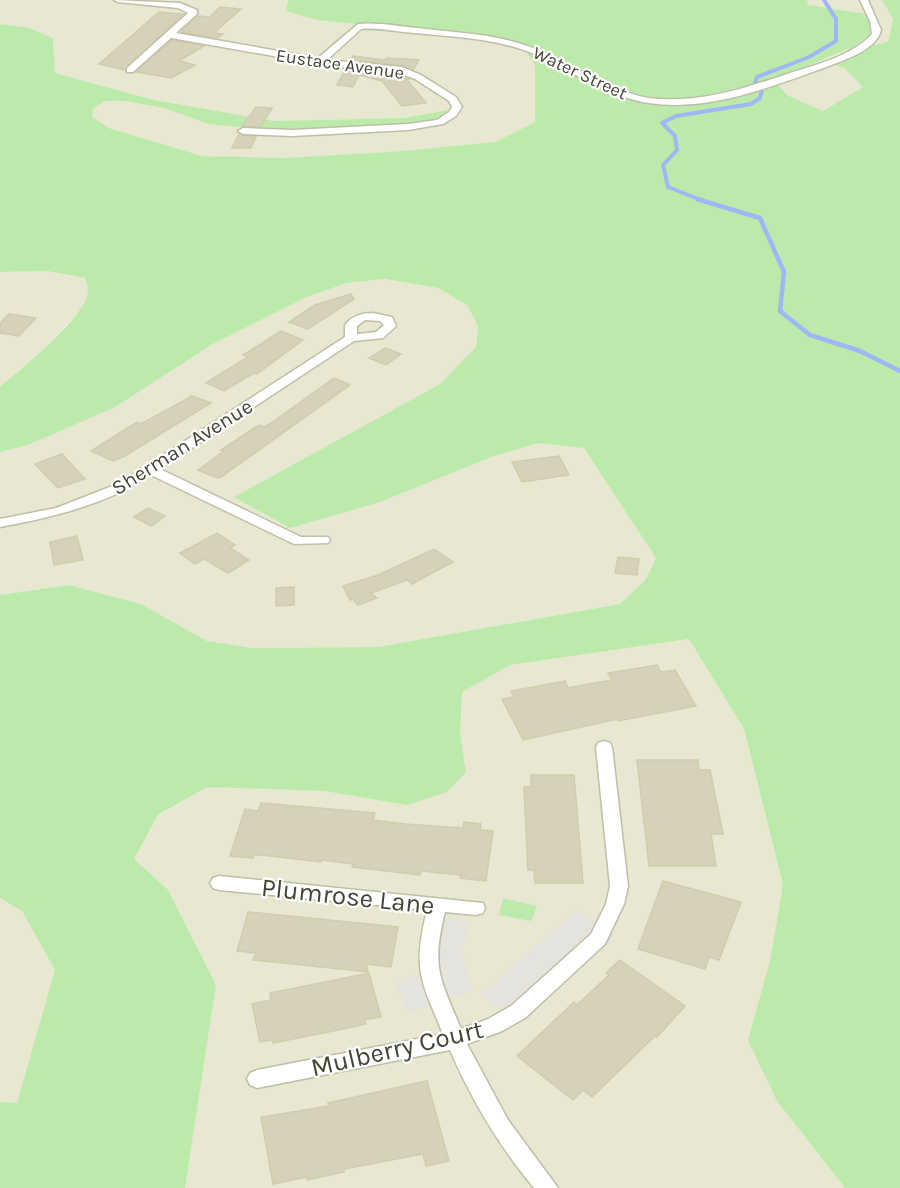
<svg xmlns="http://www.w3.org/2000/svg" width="900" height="1188" font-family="Karla,sans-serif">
  <rect width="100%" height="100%" fill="#f3f3e4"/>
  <g fill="#e7e7d2">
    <path d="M0 0H288L286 11 504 39 529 46 525 50 535 65V122L495 142 390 152 283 158 202 156 109 128 91 117 93 109 105 101H127L167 109 208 124 280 131 386 127 446 110 404 118 273 121 154 100 55 73 53 38 30 28 0 24Z"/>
    <path d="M807 0H882L893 19 888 43 865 47 857 45 869 37 867 14 807 5Z"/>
    <path d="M832 63 844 68 864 87 823 111 787 95 777 83Z"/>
    <path d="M47 271 85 278 89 292 81 309 46 347 0 387V272Z"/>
    <path d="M385 279 438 288 467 305 478 326 476 347 440 384 234 497 491 457 538 443 585 448 656 558 646 579 620 604 378 647 254 648 207 641 141 604 69 585 0 595V452L28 445 211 345 307 297 347 283Z"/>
    <path d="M689 639 744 729 783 885 770 961 777 1101 845 1188H185L216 985 134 859 158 816 207 787 324 791 407 805 466 772 460 733 461 692 510 665Z"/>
    <path d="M0 898 22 911 55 970 17 1103 0 1102Z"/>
  </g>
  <g fill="#bceaaa">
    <path d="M288 0H807L808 5 867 14 873 32 853 47 779 78 696 98 666 100 627 92 529 46 504 39 317 20 286 11Z"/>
    <path d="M882 0H900V1188H845L777 1101 748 1040 770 961 783 885 744 729 689 639 510 665 462 692 460 733 466 772 447 792 407 805 324 791 207 787 158 815 134 859 168 890 216 985 185 1188H0V1102L17 1103 55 970 22 911 0 898V595L69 585 141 604 207 641 254 648 378 647 620 604 646 579 656 558 584 448 538 443 491 457 380 502 290 528 234 497 440 384 476 347 478 326 467 305 438 288 385 279 347 283 307 297 211 345 115 407 28 445 0 452V387C19 371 88 315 88 291 88 287 86 281 85 278L47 271 0 272V24L30 28 53 38 55 73 154 100 274 121 404 118 447 110 443 116 430 122 386 127 280 131 208 124 167 109 127 101H105L93 109 92 117 109 128 202 156 283 158 390 152 495 142 535 122V65L525 50 617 95 642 102H712L777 83 787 95 823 111 863 87 844 68 832 63 865 47 888 42 893 19Z"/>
    <path d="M503 898 537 906 531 921 499 915Z"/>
  </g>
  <g fill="#e4e3dd">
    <path d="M575 911 616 932 611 941 520 1022 481 994Z"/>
    <path d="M423 918 458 919 471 926 463 945 465 968 474 991 407 1013 395 981 418 975Z"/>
  </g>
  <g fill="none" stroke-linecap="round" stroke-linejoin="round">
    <g stroke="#9db8f4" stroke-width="4">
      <path d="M755 83 757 77 809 57 836 41V19L824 0"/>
      <path d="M701 200 668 187 663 165 677 150 675 136 662 123 676 116 751 104 760 98 762 90"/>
    </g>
    <path stroke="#9db8f4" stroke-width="4.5" d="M697 199 760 218 784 272 780 311 810 335 860 351 900 371"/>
  </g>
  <g fill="#d5d2b9" stroke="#d1ccac" stroke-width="1.5">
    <path d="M220 7 241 9 214 33 223 34 217 38 181 32 198 16 210 17Z"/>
    <path d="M159 12 183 14 125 70 99 64Z"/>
    <path d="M172 40 204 46 179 61 195 65 171 78 136 72Z"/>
    <path d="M353 56 384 60 387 58 419 60 414 69 402 65 351 60Z"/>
    <path d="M345 70 396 74 409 79 407 80 426 103 402 106 382 81 359 75 353 87 337 85Z"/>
    <path d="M256 107 272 108 261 126H242Z"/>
    <path d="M239 134 256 137 251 148H232Z"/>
    <path d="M351 294 354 299 308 329 289 322 315 305Z"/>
    <path d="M9 314 36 318 19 336 0 333V323Z"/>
    <path d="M281 331 303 340 257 374 254 373 224 391 206 383 248 357 243 355Z"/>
    <path d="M385 348 401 354 386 365 369 358Z"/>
    <path d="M334 378 350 385 221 477 217 478 198 470 224 451 221 450 259 425 264 427 271 423Z"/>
    <path d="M192 396 211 403 123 457 113 461 91 451 137 422 141 424Z"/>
    <path d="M62 454 85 479 58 488 35 464Z"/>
    <path d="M559 456 569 475 522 482 512 462Z"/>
    <path d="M148 508 165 516 151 526 134 517Z"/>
    <path d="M217 533 235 545 230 548 249 560 228 573 204 559 195 564 180 553Z"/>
    <path d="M77 536 83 560 54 565 50 542Z"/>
    <path d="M434 549 453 562 412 584 407 580 371 593 377 598 358 605 353 599 350 600 343 586 378 575Z"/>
    <path d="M618 557 639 559 637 575 615 573Z"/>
    <path d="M294 587V605L276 606V588Z"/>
    <path d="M657 665 661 672 675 670 696 706 618 721 617 719 523 740 502 699 514 697 511 691 565 681 568 688 578 686 612 680 608 673Z"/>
    <path d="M637 760H698L699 770H710L723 834H711L716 866H649Z"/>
    <path d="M531 775H574L583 883H535L534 870H528L524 787H531Z"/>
    <path d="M261 803 375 813 373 820 405 824 463 828 464 822 481 824 480 830 493 831 486 881 460 878 461 875 421 871 420 875 352 867 353 864 322 860 321 862 261 855H254L253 858 230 856 245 809 258 811Z"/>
    <path d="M663 881 741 902 719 960 709 957 705 969 638 949Z"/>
    <path d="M248 912 398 927 391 967 366 964 368 972 253 960 256 953 237 951Z"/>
    <path d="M620 960 685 1006 657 1037 655 1036 592 1097 583 1090 573 1100 517 1056 574 1002 577 1005 609 975 606 973Z"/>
    <path d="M369 973 381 1017 364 1020 366 1024 353 1027 273 1043V1040L260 1042 252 1004 271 1000 270 993Z"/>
    <path d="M427 1081 449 1161 426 1166 423 1154 344 1169V1172L307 1180V1177L273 1184 261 1117 329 1106 328 1103Z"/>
  </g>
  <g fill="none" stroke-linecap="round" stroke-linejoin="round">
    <defs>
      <g id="minor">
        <path d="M114 0 180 3 197 10V14L176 33 318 58 358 24C377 22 398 26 417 28 459 33 502 34 541 51 576 66 612 92 649 98 697 104 742 89 787 74 815 65 852 56 872 34L870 21 860 0H868L881 30C877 50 842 61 826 67 771 87 708 112 649 103 609 97 572 71 536 55 498 38 455 37 415 33 397 32 378 27 361 29L327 60 402 67 421 75 456 97 462 107 456 116 443 124 408 130 292 136 243 134 238 131 243 128 292 130 408 124 437 120 449 112 452 107 449 101 415 79 397 72 336 67 171 38 133 72H127V68L188 13 178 8 118 2Z"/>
        <path d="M373 313 392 317 396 326 383 338 354 341 160 469 301 537H328L330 540 328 543 294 544 151 475C105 505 53 517 0 527V519L56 508 120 483 345 337V325C352 316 361 313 373 313ZM365 320 380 321 384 325 376 332 357 334V326Z"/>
        <path d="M604 741 610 743 612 747 628 886 624 904 605 944 525 1018 502 1031 467 1044 508 1120 558 1188H534C499 1146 471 1099 450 1050L257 1088 250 1085 247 1079 250 1073 257 1070 443 1034C421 980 412 970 427 910L219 890 213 888 210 883 213 878 219 876 483 903 485 908 483 913 476 915 445 912C431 968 440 978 461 1029L488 1019 511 1006 591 934 606 904 610 886 596 747 598 743Z"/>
      </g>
    </defs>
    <use href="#minor" stroke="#bfbea6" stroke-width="3"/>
    <use href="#minor" fill="#fff" fill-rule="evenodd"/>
  </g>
  <g text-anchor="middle" stroke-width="4.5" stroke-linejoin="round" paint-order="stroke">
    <g font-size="18" fill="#464434" stroke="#fff">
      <text transform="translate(340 64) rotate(8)" y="6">Eustace Avenue</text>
      <text transform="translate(580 73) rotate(25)" y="6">Water Street</text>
    </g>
    <g font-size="21" fill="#464434" stroke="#fff">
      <text transform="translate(182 447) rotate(-32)" y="7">Sherman Avenue</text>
    </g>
    <g font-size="26" fill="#464434" stroke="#fff">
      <text transform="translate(348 896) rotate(6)" y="9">Plumrose Lane</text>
      <text transform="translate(397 1048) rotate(-13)" y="9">Mulberry Court</text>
    </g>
  </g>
</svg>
